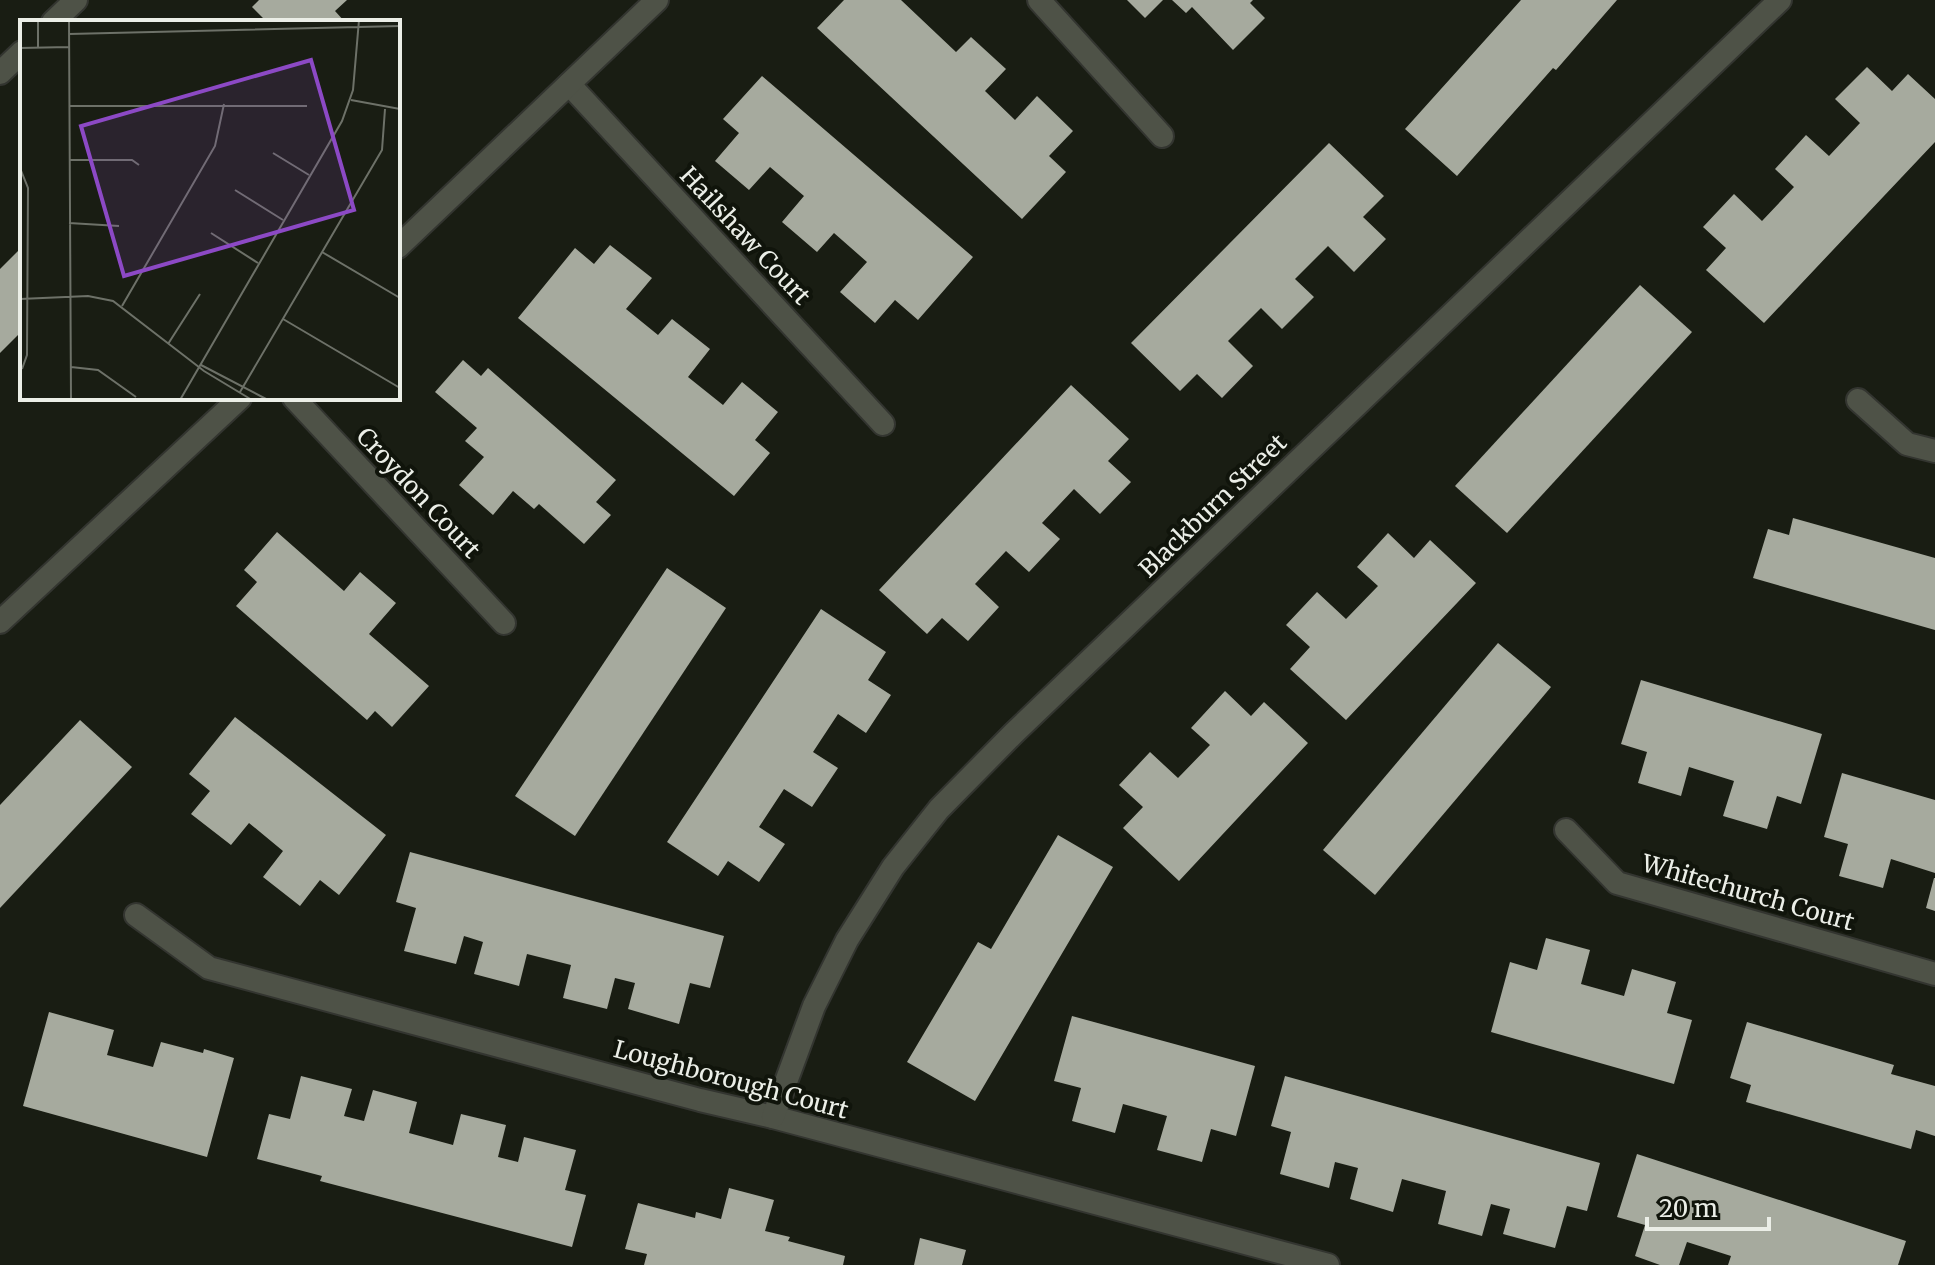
<svg xmlns="http://www.w3.org/2000/svg" width="1935" height="1265" font-family="Merriweather,serif">
  <rect width="100%" height="100%" fill="#191d13"/>
  <g fill="#a6aa9e">
    <path d="M259 0H347L335 11 345 22H267L252 7Z"/>
    <path d="M844 0H901L956 52 971 37 1006 69 985 91 1015 120 1037 96 1073 131 1049 156 1066 172 1022 219 817 28Z"/>
    <path d="M1127 0H1163L1145 18Z"/>
    <path d="M1172 0H1253L1250 3 1265 18 1233 50 1192 7 1186 13Z"/>
    <path d="M1521 0H1617L1556 70 1553 68 1457 176 1405 129Z"/>
    <path d="M1867 67 1892 91 1908 74 1935 99V142L1764 323 1706 270 1726 248 1703 227 1734 194 1762 221 1794 187 1775 169 1806 135 1829 156 1860 123 1835 99Z"/>
    <path d="M762 76 973 257 918 320 895 300 875 323 840 292 867 262 834 233 817 252 782 222 804 196 770 167 749 190 715 161 739 133 723 119Z"/>
    <path d="M1329 143 1384 196 1363 217 1386 239 1354 272 1328 246 1295 279 1314 297 1282 329 1261 308 1228 341 1253 366 1222 398 1197 374 1180 391 1131 343Z"/>
    <path d="M610 245 652 278 626 309 658 335 672 319 710 349 688 377 723 405 742 382 778 412 755 440 770 453 734 496 518 318 575 248 594 264Z"/>
    <path d="M22 247V331L0 353V269Z"/>
    <path d="M1640 285 1692 332 1507 533 1455 486Z"/>
    <path d="M463 360 481 376 488 368 616 480 596 502 611 515 584 544 539 504 534 509 513 491 493 515 459 485 484 457 465 441 477 428 435 392Z"/>
    <path d="M1071 385 1129 439 1108 461 1131 482 1100 514 1074 489 1042 523 1060 539 1029 572 1006 551 975 584 999 607 968 641 942 618 927 634 879 590Z"/>
    <path d="M1793 518 1935 558V630L1753 578 1768 529 1789 535Z"/>
    <path d="M277 532 344 591 360 572 396 603 369 634 429 686 392 727 375 711 367 720 236 606 257 582 244 570Z"/>
    <path d="M1388 533 1414 558 1430 540 1476 583 1346 720 1290 669 1310 647 1286 625 1317 592 1346 619 1378 586 1357 567Z"/>
    <path d="M667 568 726 608 575 836 515 796Z"/>
    <path d="M821 609 886 652 868 680 891 695 866 733 838 714 813 752 838 768 812 807 784 789 759 827 785 844 759 882 728 861 718 876 667 842Z"/>
    <path d="M1498 643 1551 687 1375 895 1323 850Z"/>
    <path d="M1641 680 1822 734 1801 804 1777 796 1767 829 1723 816 1734 781 1689 767 1681 796 1638 783 1647 752 1621 744Z"/>
    <path d="M1225 691 1251 716 1264 702 1308 743 1179 881 1123 828 1143 807 1119 785 1150 752 1178 778 1210 745 1191 728Z"/>
    <path d="M235 717 386 835 339 895 320 880 300 906 263 877 283 851 249 823 231 845 191 814 210 791 189 774Z"/>
    <path d="M80 720 132 767 0 908V805Z"/>
    <path d="M1842 773 1935 800V873L1891 859 1883 888 1839 876 1848 844 1824 837Z"/>
    <path d="M1058 835 1113 867 975 1101 907 1062 978 942 991 949Z"/>
    <path d="M410 852 724 936 710 988 690 983 679 1024 628 1009 635 983 615 978 607 1009 563 998 571 965 527 954 519 986 474 974 483 942 464 936 456 964 404 951 416 908 396 902Z"/>
    <path d="M1934 878H1935V911L1926 908Z"/>
    <path d="M1546 938 1590 950 1581 984 1624 996 1632 969 1676 982 1667 1013 1692 1020 1674 1084 1491 1032 1510 962 1537 970Z"/>
    <path d="M49 1012 114 1030 107 1055 153 1067 161 1042 203 1053 204 1049 234 1058 207 1157 23 1106Z"/>
    <path d="M1072 1016 1255 1066 1236 1136 1211 1129 1202 1162 1157 1150 1167 1116 1123 1104 1115 1133 1072 1121 1081 1088 1054 1081Z"/>
    <path d="M1747 1022 1894 1065 1891 1074 1935 1086V1136L1916 1130 1911 1149 1746 1102 1751 1085 1730 1078Z"/>
    <path d="M301 1076 352 1089 344 1116 364 1121 373 1090 417 1102 409 1133 453 1145 461 1114 506 1125 498 1157 518 1162 524 1137 576 1150 565 1190 586 1195 572 1247 320 1181 322 1176 257 1159 269 1114 290 1119Z"/>
    <path d="M1285 1076 1600 1163 1587 1211 1567 1206 1555 1248 1503 1234 1510 1209 1491 1204 1482 1236 1438 1224 1446 1191 1402 1179 1393 1212 1350 1199 1358 1168 1335 1162 1329 1188 1280 1174 1291 1132 1271 1126Z"/>
    <path d="M1637 1154 1906 1241 1898 1265H1728L1731 1256 1687 1242 1679 1265H1660L1635 1256 1645 1225 1617 1217Z"/>
    <path d="M729 1188 774 1200 765 1231 790 1237 788 1241 845 1256 843 1265H644L647 1254 625 1249 638 1203 695 1218 696 1212 721 1219Z"/>
    <path d="M920 1238 966 1250 962 1265H914Z"/>
  </g>
  <g fill="none" stroke-linecap="round" stroke-linejoin="round">
    <defs>
      <g id="minor">
        <path d="M1039 0 1162 136"/>
        <path d="M53 22 76 0"/>
        <path d="M0 73 22 52"/>
        <path d="M569 84 883 424"/>
        <path d="M398 247 657 0"/>
        <path d="M294 398 504 623"/>
        <path d="M1858 400 1907 444 1935 451"/>
        <path d="M0 622 240 398"/>
        <path d="M1566 830 1617 883 1935 974"/>
        <path d="M136 915 209 968 700 1100 773 1117 1328 1265"/>
        <path d="M773 1117 814 1006 847 940 893 867 939 809 1014 733 1780 0"/>
      </g>
    </defs>
    <use href="#minor" stroke="#333530" stroke-width="26"/>
    <use href="#minor" stroke="#4e5247" stroke-width="22"/>
  </g>
  <g text-anchor="middle" stroke-width="8" stroke-linejoin="round" paint-order="stroke">
    <g font-size="24" fill="#ebeee7" stroke="#10140b">
      <text transform="translate(745 236) rotate(47)" y="8">Hailshaw Court</text>
      <text transform="translate(418 493) rotate(47)" y="8">Croydon Court</text>
      <text transform="translate(1213 506) rotate(-44)" y="8">Blackburn Street</text>
      <text transform="translate(1748 893) rotate(16)" y="8">Whitechurch Court</text>
      <text transform="translate(731 1080) rotate(15)" y="8">Loughborough Court</text>
    </g>
  </g>
  <g transform="translate(20 20)">
    <rect width="380" height="380" fill="#191d13"/>
    <path fill="none" stroke="#6d7168" stroke-width="2" d="M18 0V28M49 0 51 380M49 14 380 6M0 28 49 27M331 80 380 89M49 86H287M0 99V127M253 133 289 155M49 140H112L119 145M0 148 8 168 7 335 2 349M215 170 263 200M49 203 99 206M191 213 238 243M302 232 380 278M0 279 68 276 93 281 184 351 232 380M102 286 195 126 204 84M263 299 380 368M148 324 180 274M181 345 248 380M51 347 78 350 116 377M220 372 362 130 365 89M160 380 322 101 333 70 339 0"/>
    <path fill="#8c49c5" fill-opacity="0.15" stroke="#8c49c5" stroke-width="4" d="M291 40 334 190 104 256 61 106Z"/>
    <rect width="380" height="380" fill="none" stroke="#ebeee7" stroke-width="4"/>
  </g>
  <path d="M1647 1217v12h122v-12" fill="none" stroke="#ebeee7" stroke-width="4"/>
  <text x="1659" y="1217" font-size="24" fill="#ebeee7" stroke="#10140b" stroke-width="6" paint-order="stroke">20 m</text>
</svg>
